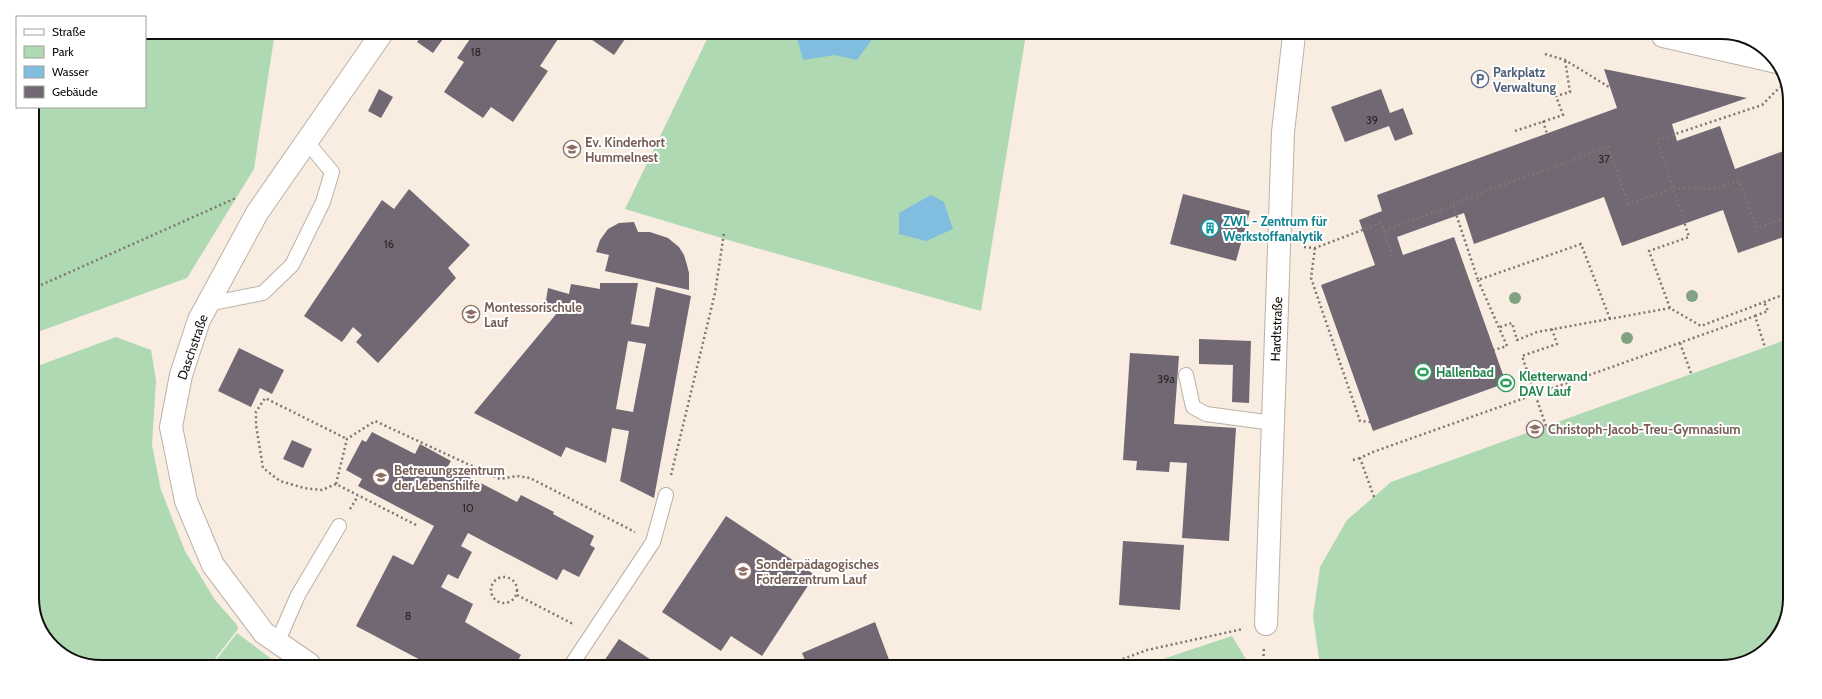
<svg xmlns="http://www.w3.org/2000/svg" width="1822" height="699" font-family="Cabin,sans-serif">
  <rect width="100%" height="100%" fill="#f9ede2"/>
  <g fill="#aed9b2">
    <path d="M145 32H275L254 169 187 278 32 334V107H145Z"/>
    <path d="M710 33 1026 34 981 311 735 242 625 209Z"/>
    <path d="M116 337 151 350 156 381 152 445 161 490 185 551 215 600 237 625 238 629 211 664 79 663 46 640 32 603V368Z"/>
    <path d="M1788 339 1786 620 1759 655 1721 667 1320 666 1313 616 1320 567 1347 520 1391 482Z"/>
    <path d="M237 633 278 664H213Z"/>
    <path d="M1232 636 1250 666H1142Z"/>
  </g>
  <g fill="#81bddf">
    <path d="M796 34H876L857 60 835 55 803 60Z"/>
    <path d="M931 195 944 202 953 229 926 241 899 234V213Z"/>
  </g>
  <g fill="#716873" fill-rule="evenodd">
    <path d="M424 33H440L445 36 433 53 417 42Z"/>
    <path d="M474 33H562L540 66 548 71 513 122 491 107 483 118 444 92 464 62 457 58Z"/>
    <path d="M566 33H577L574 38Z"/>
    <path d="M582 33H629L614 55Z"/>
    <path d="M1604 69 1747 98 1672 124 1677 141 1720 126 1735 169 1789 149V235L1738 253 1723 210 1622 246 1604 197 1474 244 1464 213 1397 237 1403 255 1454 237 1506 383 1373 431 1321 285 1375 265 1359 220 1382 211 1377 195 1617 108Z"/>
    <path d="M379 89 393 97 381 118 368 111Z"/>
    <path d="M1381 89 1390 113 1403 108 1413 134 1395 141 1389 126 1345 142 1331 107Z"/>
    <path d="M409 189 470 245 448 268 456 278 378 363 356 342 362 335 353 327 342 342 304 316 382 200 394 209Z"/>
    <path d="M1183 194 1250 211 1236 261 1170 244Z"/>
    <path d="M634 222 638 232H650L668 238 679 247 684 255 687 265 689 273V290L605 271 609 255 596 252 600 240 608 229 619 223Z"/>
    <path d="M600 283H638L631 324 649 327 656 287 691 296 654 498 620 481 629 431 612 428 606 463 566 447 561 457 474 413 557 313 544 312 548 288 569 294 571 284 600 289ZM628 341 646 344 633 412 616 409Z"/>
    <path d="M1199 339 1251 341 1249 403 1232 402 1233 365 1199 364Z"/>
    <path d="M239 348 284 370 272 394 260 388 251 407 218 391Z"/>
    <path d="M1130 353 1179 356 1174 424 1236 428 1229 541 1182 538 1187 463 1170 462 1169 472 1136 470 1137 461 1123 460Z"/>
    <path d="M372 432 415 454 420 444 451 461 448 466 517 502 521 495 554 512 553 514 594 536 590 545 595 548 579 577 563 569 557 580 468 533 461 546 472 552 458 579 448 574 441 587 473 604 465 622 521 655 516 664H428L356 626 393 555 413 565 434 526 358 486 362 479 346 470 362 440 366 442Z"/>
    <path d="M292 440 312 449 303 468 283 459Z"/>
    <path d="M726 516 815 575 762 656 731 636 721 651 662 612Z"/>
    <path d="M1123 541 1184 545 1180 610 1119 605Z"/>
    <path d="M875 622 891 665H807L802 653Z"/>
    <path d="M619 639 656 663 654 665 602 664Z"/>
  </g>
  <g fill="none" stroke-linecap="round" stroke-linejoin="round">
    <defs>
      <g id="service">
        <path d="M208 304 263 293 292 265 323 202 332 172 307 142"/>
        <path d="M1186 375 1193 407 1206 414 1273 423"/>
        <path d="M277 643 298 595 339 526"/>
        <path d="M572 664 653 542 666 495"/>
      </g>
      <g id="minor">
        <path d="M1663 36 1777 62"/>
        <path d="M1266 624 1283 132 1294 35"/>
        <path d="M309 664 264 633 213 565 186 501 171 427 181 375 199 320 257 213 382 33"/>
      </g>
    </defs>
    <use href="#service" stroke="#bcb1a6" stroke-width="16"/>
    <use href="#minor" stroke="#bcb1a6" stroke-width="24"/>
    <g stroke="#7e766f" stroke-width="2.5" stroke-dasharray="2 3" stroke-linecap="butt">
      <path d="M1545 54 1565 60 1609 87"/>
      <path d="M1543 121 1547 134"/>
      <path d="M1515 131 1563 115 1556 96 1570 92 1565 60"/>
      <path d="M1453 205 1459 201 1608 147 1628 204 1673 188 1657 140 1762 105 1780 87"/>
      <path d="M1384 231 1453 205 1478 280 1581 244 1610 319"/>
      <path d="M1304 247 1315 248 1381 223 1393 258"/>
      <path d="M1315 248 1311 278 1360 421 1370 422"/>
      <path d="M1478 280 1507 346 1494 350"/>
      <path d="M32 289 236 198"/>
      <path d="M1670 308 1649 251 1689 237 1673 188 1715 189 1739 181 1757 228 1789 217"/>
      <path d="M1755 316 1768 311 1764 302"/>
      <path d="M1500 327 1512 323 1517 340 1537 332 1670 308 1701 326 1788 293"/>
      <path d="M1680 343 1691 373"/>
      <path d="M1546 426 1522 356 1557 344 1552 329"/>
      <path d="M1353 460 1360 458"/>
      <path d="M671 475 715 293 724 233"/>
      <path d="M336 484 322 490 304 488 280 481 263 468 256 425V412L265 398 347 439"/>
      <path d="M1374 497 1360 458 1373 452 1755 316 1765 347"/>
      <path d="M350 509 358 496"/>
      <path d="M416 525 336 484 347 439 375 421 500 479 517 476 530 478 635 532"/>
      <circle cx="504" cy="590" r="13"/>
      <path d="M517 595 573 624"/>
      <path d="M1104 666 1147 650 1243 629"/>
      <path d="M1263 666 1264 647"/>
    </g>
    <use href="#service" stroke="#fff" stroke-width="14"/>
    <use href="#minor" stroke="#fff" stroke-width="22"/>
  </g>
  <g fill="#82a381">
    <circle cx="1692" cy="296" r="6"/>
    <circle cx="1515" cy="298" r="6"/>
    <circle cx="1627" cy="338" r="6"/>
  </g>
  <defs>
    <symbol id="parking-ring" viewBox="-11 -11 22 22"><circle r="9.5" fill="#fff" stroke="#5c6f8a" stroke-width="1.5"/><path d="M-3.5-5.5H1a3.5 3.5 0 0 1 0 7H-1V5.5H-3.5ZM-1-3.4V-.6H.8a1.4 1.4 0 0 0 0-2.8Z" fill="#5c6f8a"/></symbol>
    <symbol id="school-ring" viewBox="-11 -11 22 22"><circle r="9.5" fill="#fff" stroke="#8d6e63" stroke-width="1.5"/><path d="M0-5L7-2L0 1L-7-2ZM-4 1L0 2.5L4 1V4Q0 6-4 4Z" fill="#8d6e63"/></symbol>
    <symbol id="building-ring" viewBox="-11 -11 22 22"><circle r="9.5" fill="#fff" stroke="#0f9aa8" stroke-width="1.5"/><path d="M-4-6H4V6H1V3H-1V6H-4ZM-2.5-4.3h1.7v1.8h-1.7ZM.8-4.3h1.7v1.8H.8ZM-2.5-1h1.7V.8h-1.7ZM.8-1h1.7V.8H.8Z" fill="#0f9aa8"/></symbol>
    <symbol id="stadium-ring" viewBox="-11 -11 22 22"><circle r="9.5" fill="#fff" stroke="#2e9e5b" stroke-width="1.5"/><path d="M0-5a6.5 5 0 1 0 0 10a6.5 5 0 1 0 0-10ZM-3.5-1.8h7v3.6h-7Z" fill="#2e9e5b"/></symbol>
  </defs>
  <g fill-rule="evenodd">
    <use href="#parking-ring" x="1470" y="69" width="20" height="20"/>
    <use href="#school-ring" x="562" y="139" width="20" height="20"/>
    <use href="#building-ring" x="1200" y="218" width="20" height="20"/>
    <use href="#school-ring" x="461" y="304" width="20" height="20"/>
    <use href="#stadium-ring" x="1413" y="362" width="20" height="20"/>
    <use href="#stadium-ring" x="1496" y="373" width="20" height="20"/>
    <use href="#school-ring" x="1525" y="419" width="20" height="20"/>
    <use href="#school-ring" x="371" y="467" width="20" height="20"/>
    <use href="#school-ring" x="733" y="561" width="20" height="20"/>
  </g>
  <g text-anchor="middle" stroke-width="4" stroke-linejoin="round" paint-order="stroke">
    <g font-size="11" fill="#2a2525">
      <text x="476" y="56">18</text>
      <text x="1372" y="124">39</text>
      <text x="1604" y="163">37</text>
      <text x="389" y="248">16</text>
      <text x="1166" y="383">39a</text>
      <text x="468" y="512">10</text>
      <text x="408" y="620">8</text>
    </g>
    <g font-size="13" font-weight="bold" fill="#4e5e75" stroke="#fff" text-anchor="start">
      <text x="1493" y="77">Parkplatz<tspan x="1493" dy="15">Verwaltung</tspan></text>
    </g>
    <g font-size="13" font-weight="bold" fill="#785e54" stroke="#fff" text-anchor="start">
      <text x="585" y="147">Ev. Kinderhort<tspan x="585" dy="15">Hummelnest</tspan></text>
      <text x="484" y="312">Montessorischule<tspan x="484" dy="15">Lauf</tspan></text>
      <text x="1548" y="434">Christoph-Jacob-Treu-Gymnasium</text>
      <text x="394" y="475">Betreuungszentrum<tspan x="394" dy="15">der Lebenshilfe</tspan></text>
      <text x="756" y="569">Sonderpädagogisches<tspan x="756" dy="15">Förderzentrum Lauf</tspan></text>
    </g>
    <g font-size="13" font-weight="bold" fill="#0d838f" stroke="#fff" text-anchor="start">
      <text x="1223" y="226">ZWL - Zentrum für<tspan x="1223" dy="15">Werkstoffanalytik</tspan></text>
    </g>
    <g font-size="13" fill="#130f0b" stroke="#fff">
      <text transform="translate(1276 329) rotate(-88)" y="5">Hardtstraße</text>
      <text transform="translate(192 347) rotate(-71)" y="5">Daschstraße</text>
    </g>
    <g font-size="13" font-weight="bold" fill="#27864d" stroke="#fff" text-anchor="start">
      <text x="1436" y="377">Hallenbad</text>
      <text x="1519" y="381">Kletterwand<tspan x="1519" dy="15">DAV Lauf</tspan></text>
    </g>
  </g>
  <path d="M0 0H1822V699H0ZM101 39H1721A62 62 0 0 1 1783 101V598A62 62 0 0 1 1721 660H101A62 62 0 0 1 39 598V101A62 62 0 0 1 101 39Z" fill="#fff" fill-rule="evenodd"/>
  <path fill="none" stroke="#130f0b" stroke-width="2" d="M101 39H1721A62 62 0 0 1 1783 101V598A62 62 0 0 1 1721 660H101A62 62 0 0 1 39 598V101A62 62 0 0 1 101 39Z"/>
  <rect x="16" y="16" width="130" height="92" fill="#ffffff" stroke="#a19f9d"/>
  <rect x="24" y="29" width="20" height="6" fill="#ffffff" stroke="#a19f9d"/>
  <text x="52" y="36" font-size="12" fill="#130f0b">Straße</text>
  <rect x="24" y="46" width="20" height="12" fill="#aed9b2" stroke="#a19f9d"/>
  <text x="52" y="56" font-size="12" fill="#130f0b">Park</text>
  <rect x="24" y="66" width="20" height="12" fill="#81bddf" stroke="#a19f9d"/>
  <text x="52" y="76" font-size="12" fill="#130f0b">Wasser</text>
  <rect x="24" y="86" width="20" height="12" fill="#716873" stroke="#a19f9d"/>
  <text x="52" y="96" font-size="12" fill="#130f0b">Gebäude</text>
</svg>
